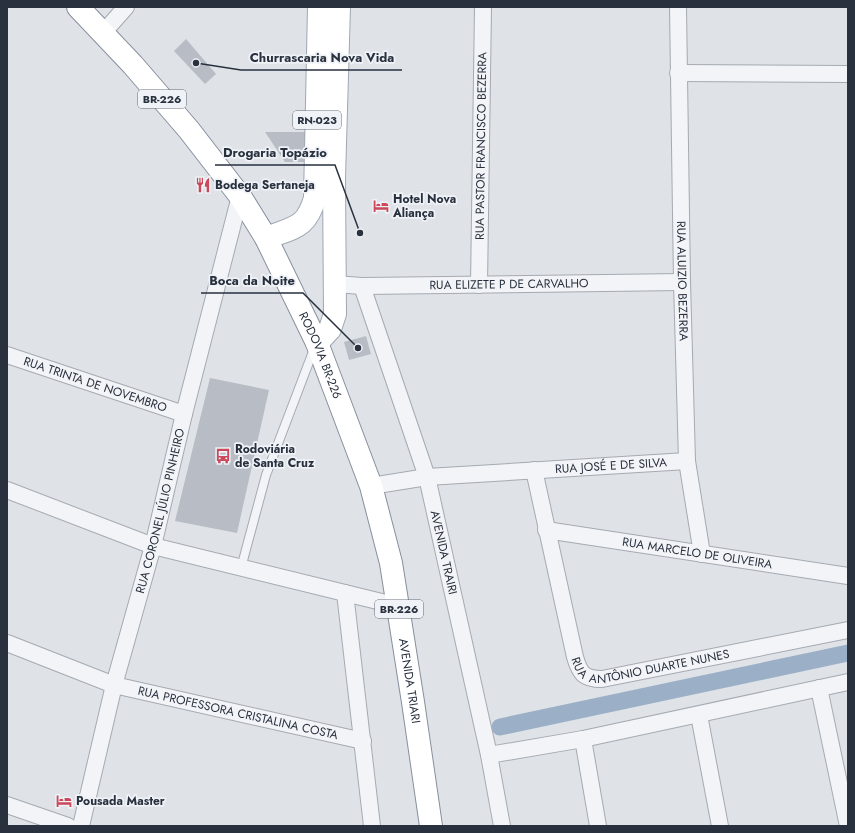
<svg xmlns="http://www.w3.org/2000/svg" width="855" height="833" font-family="Jost,sans-serif">
  <rect width="100%" height="100%" fill="#dfe3e8"/>
  <g fill="none" stroke-linecap="round" stroke-linejoin="round">
    <path stroke="#9bb0c7" stroke-width="17" d="M500 727 848 653"/>
  </g>
  <g fill="#b7bcc5">
    <path d="M186 39 216 74 205 84 174 51Z"/>
    <path d="M265 132H308V162H285Z"/>
    <path d="M366 336 371 354 349 360 344 342Z"/>
    <path d="M210 378 269 390 237 533 175 521Z"/>
  </g>
  <g fill="none" stroke-linecap="round" stroke-linejoin="round">
    <defs>
      <path id="service" d="M241 568 266 475 314 349"/>
      <g id="minor">
        <path id="s1" d="M678 7 682 282 687 461 702 554"/>
        <path d="M103 33 126 7"/>
        <path d="M678 73 848 74"/>
        <path id="s2" d="M335 284 362 286 682 282"/>
        <path id="s3" d="M479 285 483 7"/>
        <path id="s4" d="M362 286 427 477 489 755 502 826"/>
        <path id="s5" d="M7 355 184 414"/>
        <path id="s6" d="M534 470 575 657C580 674 584 679 602 679L848 630"/>
        <path id="s7" d="M371 486 427 477 687 461"/>
        <path d="M7 490 153 546 398 606"/>
        <path id="s8" d="M546 530 848 576"/>
        <path d="M345 593 372 826"/>
        <path id="s9" d="M7 643 114 685 363 741"/>
        <path d="M819 688 848 826"/>
        <path d="M699 715 720 826"/>
        <path d="M583 739 598 826"/>
        <path d="M489 755 583 739 848 682"/>
        <path d="M7 805 68 826"/>
        <path id="s10" d="M81 826 114 685 153 546 184 414 240 196"/>
      </g>
      <g id="primary">
        <path d="M266 238C294 227 306 229 315 198L319 7"/>
        <path d="M317 343 330 329 335 314 334 178 339 7"/>
      </g>
      <g id="trunk">
        <path id="s11" d="M78 7 133 65 189 130 240 196 266 238 317 343 371 486 391 563 413 702 431 826"/>
      </g>
    </defs>
    <use href="#service" stroke="#a5aab2" stroke-width="10"/>
    <use href="#minor" stroke="#a5aab2" stroke-width="18"/>
    <use href="#primary" stroke="#9fa7b3" stroke-width="24"/>
    <use href="#trunk" stroke="#87909e" stroke-width="24"/>
    <use href="#service" stroke="#f2f4f7" stroke-width="8"/>
    <use href="#minor" stroke="#f2f4f7" stroke-width="16"/>
    <use href="#primary" stroke="#fff" stroke-width="22"/>
    <use href="#trunk" stroke="#fff" stroke-width="22"/>
  </g>
  <defs>
    <symbol id="restaurant-bare" viewBox="-9 -9 18 18"><path d="M-5-6h1v4h1v-4h1v4h1v-4h1v5L-1.5 .5V6h-2V.5L-5-1ZM5-6V6H3V1.5H1.5Q1.5-4 5-6Z" fill="#ca485a" stroke="#eff2f6" stroke-width="2.5" paint-order="stroke"/></symbol>
    <symbol id="hotel-bare" viewBox="-9 -9 18 18"><path d="M-6-4.5h1.5V1H6V5H4.5V3h-9V5H-6ZM-4 0a1.8 1.8 0 1 1 3.6 0ZM.5 0V-2.5h3Q6-2.5 6 0Z" fill="#ca485a" stroke="#eff2f6" stroke-width="2.5" paint-order="stroke"/></symbol>
    <symbol id="bus-bare" viewBox="-9 -9 18 18"><path d="M-5-6H5V4H4V6H2V4H-2V6H-4V4H-5ZM-3.5-4V0h7V-4ZM-3.5 1.2v1.5H-2V1.2ZM2 1.2v1.5H3.5V1.2Z" fill="#ca485a" stroke="#eff2f6" stroke-width="2.5" paint-order="stroke"/></symbol>
  </defs>
  <g fill-rule="evenodd">
    <use href="#restaurant-bare" x="192" y="174" width="22" height="22"/>
    <use href="#hotel-bare" x="370" y="195" width="22" height="22"/>
    <use href="#bus-bare" x="212" y="445" width="22" height="22"/>
    <use href="#hotel-bare" x="53" y="790" width="22" height="22"/>
  </g>
  <g text-anchor="middle" stroke-width="3.5" stroke-linejoin="round" paint-order="stroke">
    <g fill="#eff2f6" stroke="#646b76" stroke-width="1">
      <rect x="138" y="90" width="48" height="18" rx="3"/>
      <rect x="293" y="111" width="48" height="18" rx="3"/>
      <rect x="375" y="600" width="48" height="18" rx="3"/>
    </g>
    <g font-size="11" font-weight="bold" fill="#29313f">
      <text x="162" y="103">BR-226</text>
      <text x="317" y="124">RN-023</text>
      <text x="399" y="613">BR-226</text>
    </g>
    <g font-size="12" fill="#29313f" stroke="#eff2f6">
      <text dy="4" stroke="none"><textPath href="#s3" startOffset="139">RUA PASTOR FRANCISCO BEZERRA</textPath></text>
      <text dy="4" stroke="none"><textPath href="#s1" startOffset="274">RUA ALUIZIO BEZERRA</textPath></text>
      <text dy="4" stroke="none"><textPath href="#s2" startOffset="174">RUA ELIZETE P DE CARVALHO</textPath></text>
      <text dy="4" stroke="none"><textPath href="#s11" startOffset="428">RODOVIA BR-226</textPath></text>
      <text dy="4" stroke="none"><textPath href="#s5" startOffset="93">RUA TRINTA DE NOVEMBRO</textPath></text>
      <text dy="4" stroke="none"><textPath href="#s7" startOffset="241">RUA JOSÉ E DE SILVA</textPath></text>
      <text dy="4" stroke="none"><textPath href="#s10" startOffset="325">RUA CORONEL JÚLIO PINHEIRO</textPath></text>
      <text dy="4" stroke="none"><textPath href="#s4" startOffset="279">AVENIDA TRAIRI</textPath></text>
      <text dy="4" stroke="none"><textPath href="#s8" startOffset="153">RUA MARCELO DE OLIVEIRA</textPath></text>
      <text dy="4" stroke="none"><textPath href="#s6" startOffset="276">RUA ANTÔNIO DUARTE NUNES</textPath></text>
      <text dy="4" stroke="none"><textPath href="#s11" startOffset="767">AVENIDA TRIARI</textPath></text>
      <text dy="4" stroke="none"><textPath href="#s9" startOffset="242">RUA PROFESSORA CRISTALINA COSTA</textPath></text>
    </g>
    <g font-size="12" font-weight="bold" fill="#29313f" stroke="#eff2f6" text-anchor="start">
      <text x="215" y="189">Bodega Sertaneja</text>
      <text x="393" y="203">Hotel Nova<tspan x="393" dy="14">Aliança</tspan></text>
      <text x="235" y="453">Rodoviária<tspan x="235" dy="14">de Santa Cruz</tspan></text>
      <text x="76" y="805">Pousada Master</text>
    </g>
  </g>
  <path fill="none" stroke="#29313f" stroke-width="1.5" d="M196 63L241 70H402M360 233L335 165H215M358 348L303 293H201"/>
  <g fill="#29313f" stroke="#eff2f6" stroke-width="1.5">
    <circle cx="196" cy="63" r="4"/>
    <circle cx="360" cy="233" r="4"/>
    <circle cx="358" cy="348" r="4"/>
  </g>
  <g font-size="13" text-anchor="middle" font-weight="bold" fill="#29313f" stroke="#eff2f6" stroke-width="3.5" stroke-linejoin="round" paint-order="stroke">
    <text x="322" y="62">Churrascaria Nova Vida</text>
    <text x="275" y="157">Drogaria Topázio</text>
    <text x="252" y="285">Boca da Noite</text>
  </g>
  <rect width="855" height="833" fill="none" stroke="#29313f" stroke-width="16"/>
</svg>
